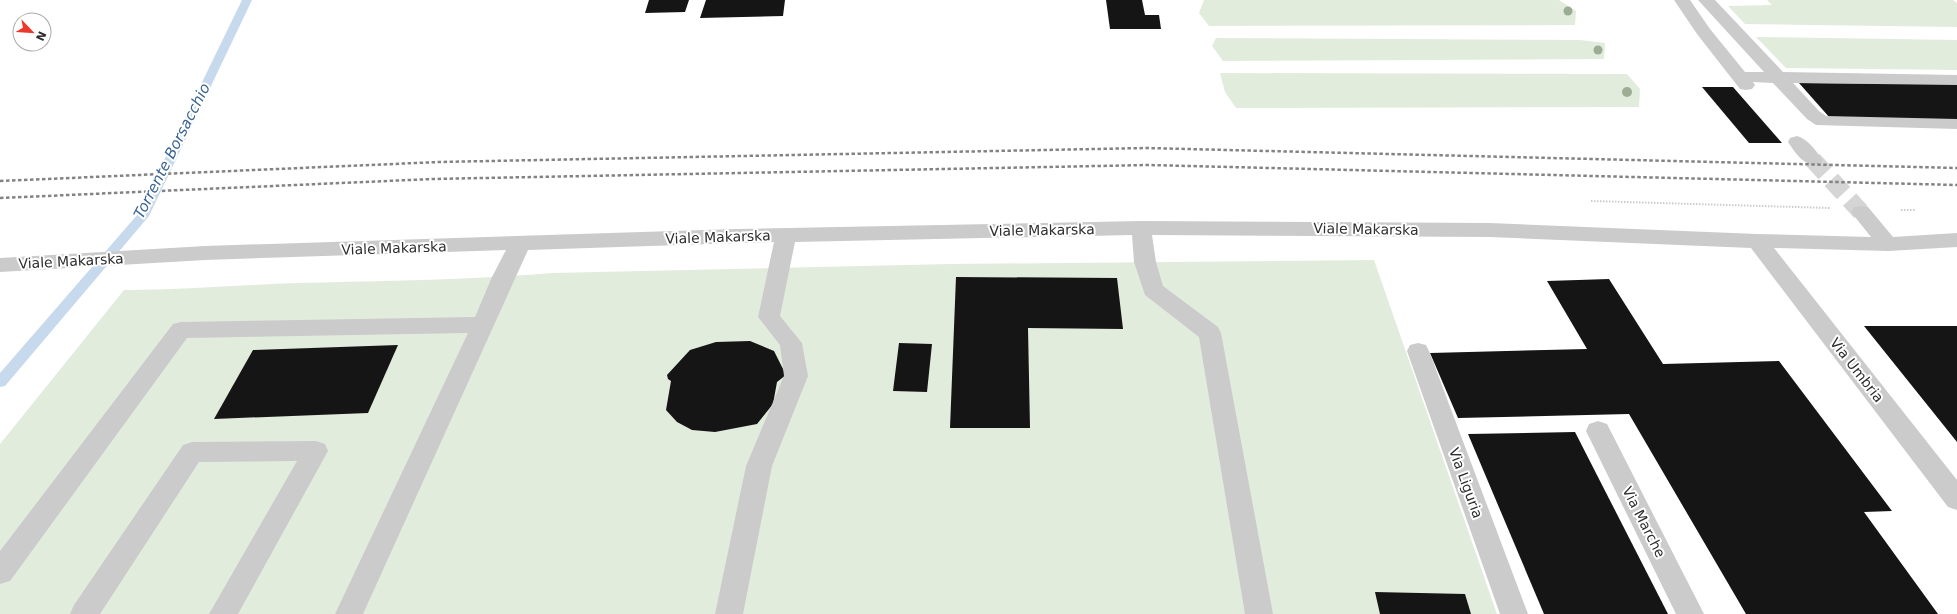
<svg xmlns="http://www.w3.org/2000/svg" width="1957" height="614" font-family="'DejaVu Sans',sans-serif">
  <rect width="100%" height="100%" fill="#fff"/>
  <g fill="#e2ecdc">
    <path d="M1204 0H1559L1576 11 1575 25 1209 26 1199 13Z"/>
    <path d="M1767 0H1953L1957 3V27L1745 24 1728 6 1772 5Z"/>
    <path d="M1756 37 1957 40V70L1786 68Z"/>
    <path d="M1216 38 1580 40 1605 43 1604 59 1223 61 1212 46Z"/>
    <path d="M1220 73 1627 74 1640 89 1639 107 1236 108 1225 92Z"/>
    <path d="M1374 260 1497 614H0V444L124 290C181 290 239 285 297 283 382 281 467 280 552 273L950 264Z"/>
  </g>
  <g fill="none" stroke-linecap="round" stroke-linejoin="round">
    <path fill="#c7d9ed" fill-rule="evenodd" d="M242 0H252L149 216 5 386 0 387V373L138 214Z"/>
  </g>
  <g fill="#151515">
    <path d="M649 0H689L685 12 645 13Z"/>
    <path d="M706 0H785L783 16 700 18Z"/>
    <path d="M1106 0H1142L1145 15H1159L1161 29H1110Z"/>
    <path d="M1799 83 1957 84V121L1830 118Z"/>
    <path d="M1702 87H1733L1782 143H1749Z"/>
    <path d="M956 277 1117 278 1123 329 1028 328 1030 428H950Z"/>
    <path d="M1609 279 1663 364 1779 361 1892 511 1864 512 1938 614H1746L1629 414 1458 418 1430 353 1587 349 1547 281Z"/>
    <path d="M1864 326H1957V442Z"/>
    <path d="M750 341 774 351 786 375 777 382 773 404 757 424 715 432 692 430 677 422 666 410 671 381 668 379 667 375 690 350 716 342Z"/>
    <path d="M899 343 932 344 927 392 893 391Z"/>
    <path d="M398 345 368 413 214 419 253 350Z"/>
    <path d="M1575 432 1668 614H1544L1468 434Z"/>
    <path d="M1375 592 1465 594 1471 614H1380Z"/>
  </g>
  <g fill="none" stroke-linecap="round" stroke-linejoin="round">
    <path stroke="#d5d5d5" stroke-width="18" stroke-dasharray="18 9" stroke-linecap="butt" d="M1813 160 1861 212"/>
    <g stroke="#cbcbcb" stroke-width="2" stroke-dasharray="1.5 1.5" stroke-linecap="butt">
      <path d="M1591 201 1830 208"/>
      <path d="M1901 210H1916"/>
    </g>
    <g fill="#cbcbcb" fill-rule="evenodd">
      <path d="M1674 0H1690L1710 29 1745 72H1764L1698 0H1715L1783 72 1957 75V85L1793 83 1819 111 1826 116 1957 119V129L1816 125 1807 119 1773 83 1753 82 1755 85 1752 89 1746 90 1740 89 1697 34Z"/>
      <path d="M1797 136C1808 139 1816 151 1823 160L1820 164C1805 168 1796 154 1788 142L1790 138Z"/>
      <path d="M1861 206 1868 207 1893 237 1957 233V247L1888 251 1774 248 1957 480V510L1948 507 1751 248 1490 237 1152 235 1156 262 1163 286 1218 327 1221 333 1273 614H1245L1199 337 1145 295 1134 262 1132 235 795 242 780 316 802 343 808 376 772 466 743 614H715L746 466 784 376 780 345 758 317 774 242 528 250 363 614H335L468 333 187 338 10 581 0 584V551L173 324 181 322 475 317 492 277 506 250 205 260 0 272V258L205 246 736 229 1141 221 1490 223 1757 234 1871 237 1851 212 1854 207Z"/>
      <path d="M1418 343 1426 345 1429 351 1528 614H1500L1407 351 1410 345Z"/>
      <path d="M1598 421 1607 424 1704 614H1676L1586 431 1589 424Z"/>
      <path d="M316 441 325 444 328 451 238 614H209L297 461 199 462 100 614H70L74 605 183 445 192 442Z"/>
    </g>
    <g stroke="#838383" stroke-width="2.5" stroke-dasharray="3.5 2.5" stroke-linecap="butt">
      <path d="M0 181 439 162 1146 148 1957 168"/>
      <path d="M0 198 432 179 1149 165 1957 185"/>
    </g>
  </g>
  <g fill="#9bae93">
    <circle cx="1568" cy="11" r="4.5"/>
    <circle cx="1598" cy="50" r="4.5"/>
    <circle cx="1627" cy="92" r="5"/>
  </g>
  <g text-anchor="middle" stroke-width="4" stroke-linejoin="round" paint-order="stroke">
    <g font-size="14" fill="#2e2e2e" stroke="#fff">
      <text transform="translate(1366 229) rotate(1)" y="5">Viale Makarska</text>
      <text transform="translate(1042 230) rotate(-1)" y="5">Viale Makarska</text>
      <text transform="translate(718 237) rotate(-2)" y="5">Viale Makarska</text>
      <text transform="translate(394 248) rotate(-2)" y="5">Viale Makarska</text>
      <text transform="translate(71 261) rotate(-3)" y="5">Viale Makarska</text>
      <text transform="translate(1857 370) rotate(52)" y="5">Via Umbria</text>
      <text transform="translate(1466 483) rotate(70)" y="5">Via Liguria</text>
      <text transform="translate(1644 522) rotate(63)" y="5">Via Marche</text>
    </g>
    <g font-size="15" font-style="italic" fill="#3a6493" stroke="#fff">
      <text transform="translate(172 151) rotate(-63)" y="5">Torrente Borsacchio</text>
    </g>
  </g>
  <g transform="translate(32 32) rotate(115)"><circle r="19" fill="#ffffff" stroke="#ababab"/>
  <path d="M0-3L7 15L0 10L-7 15Z" fill="#ea382b"/>
  <text y="-6" font-size="11" font-weight="bold" text-anchor="middle" fill="#2e2e2e">N</text>
  </g>
</svg>
